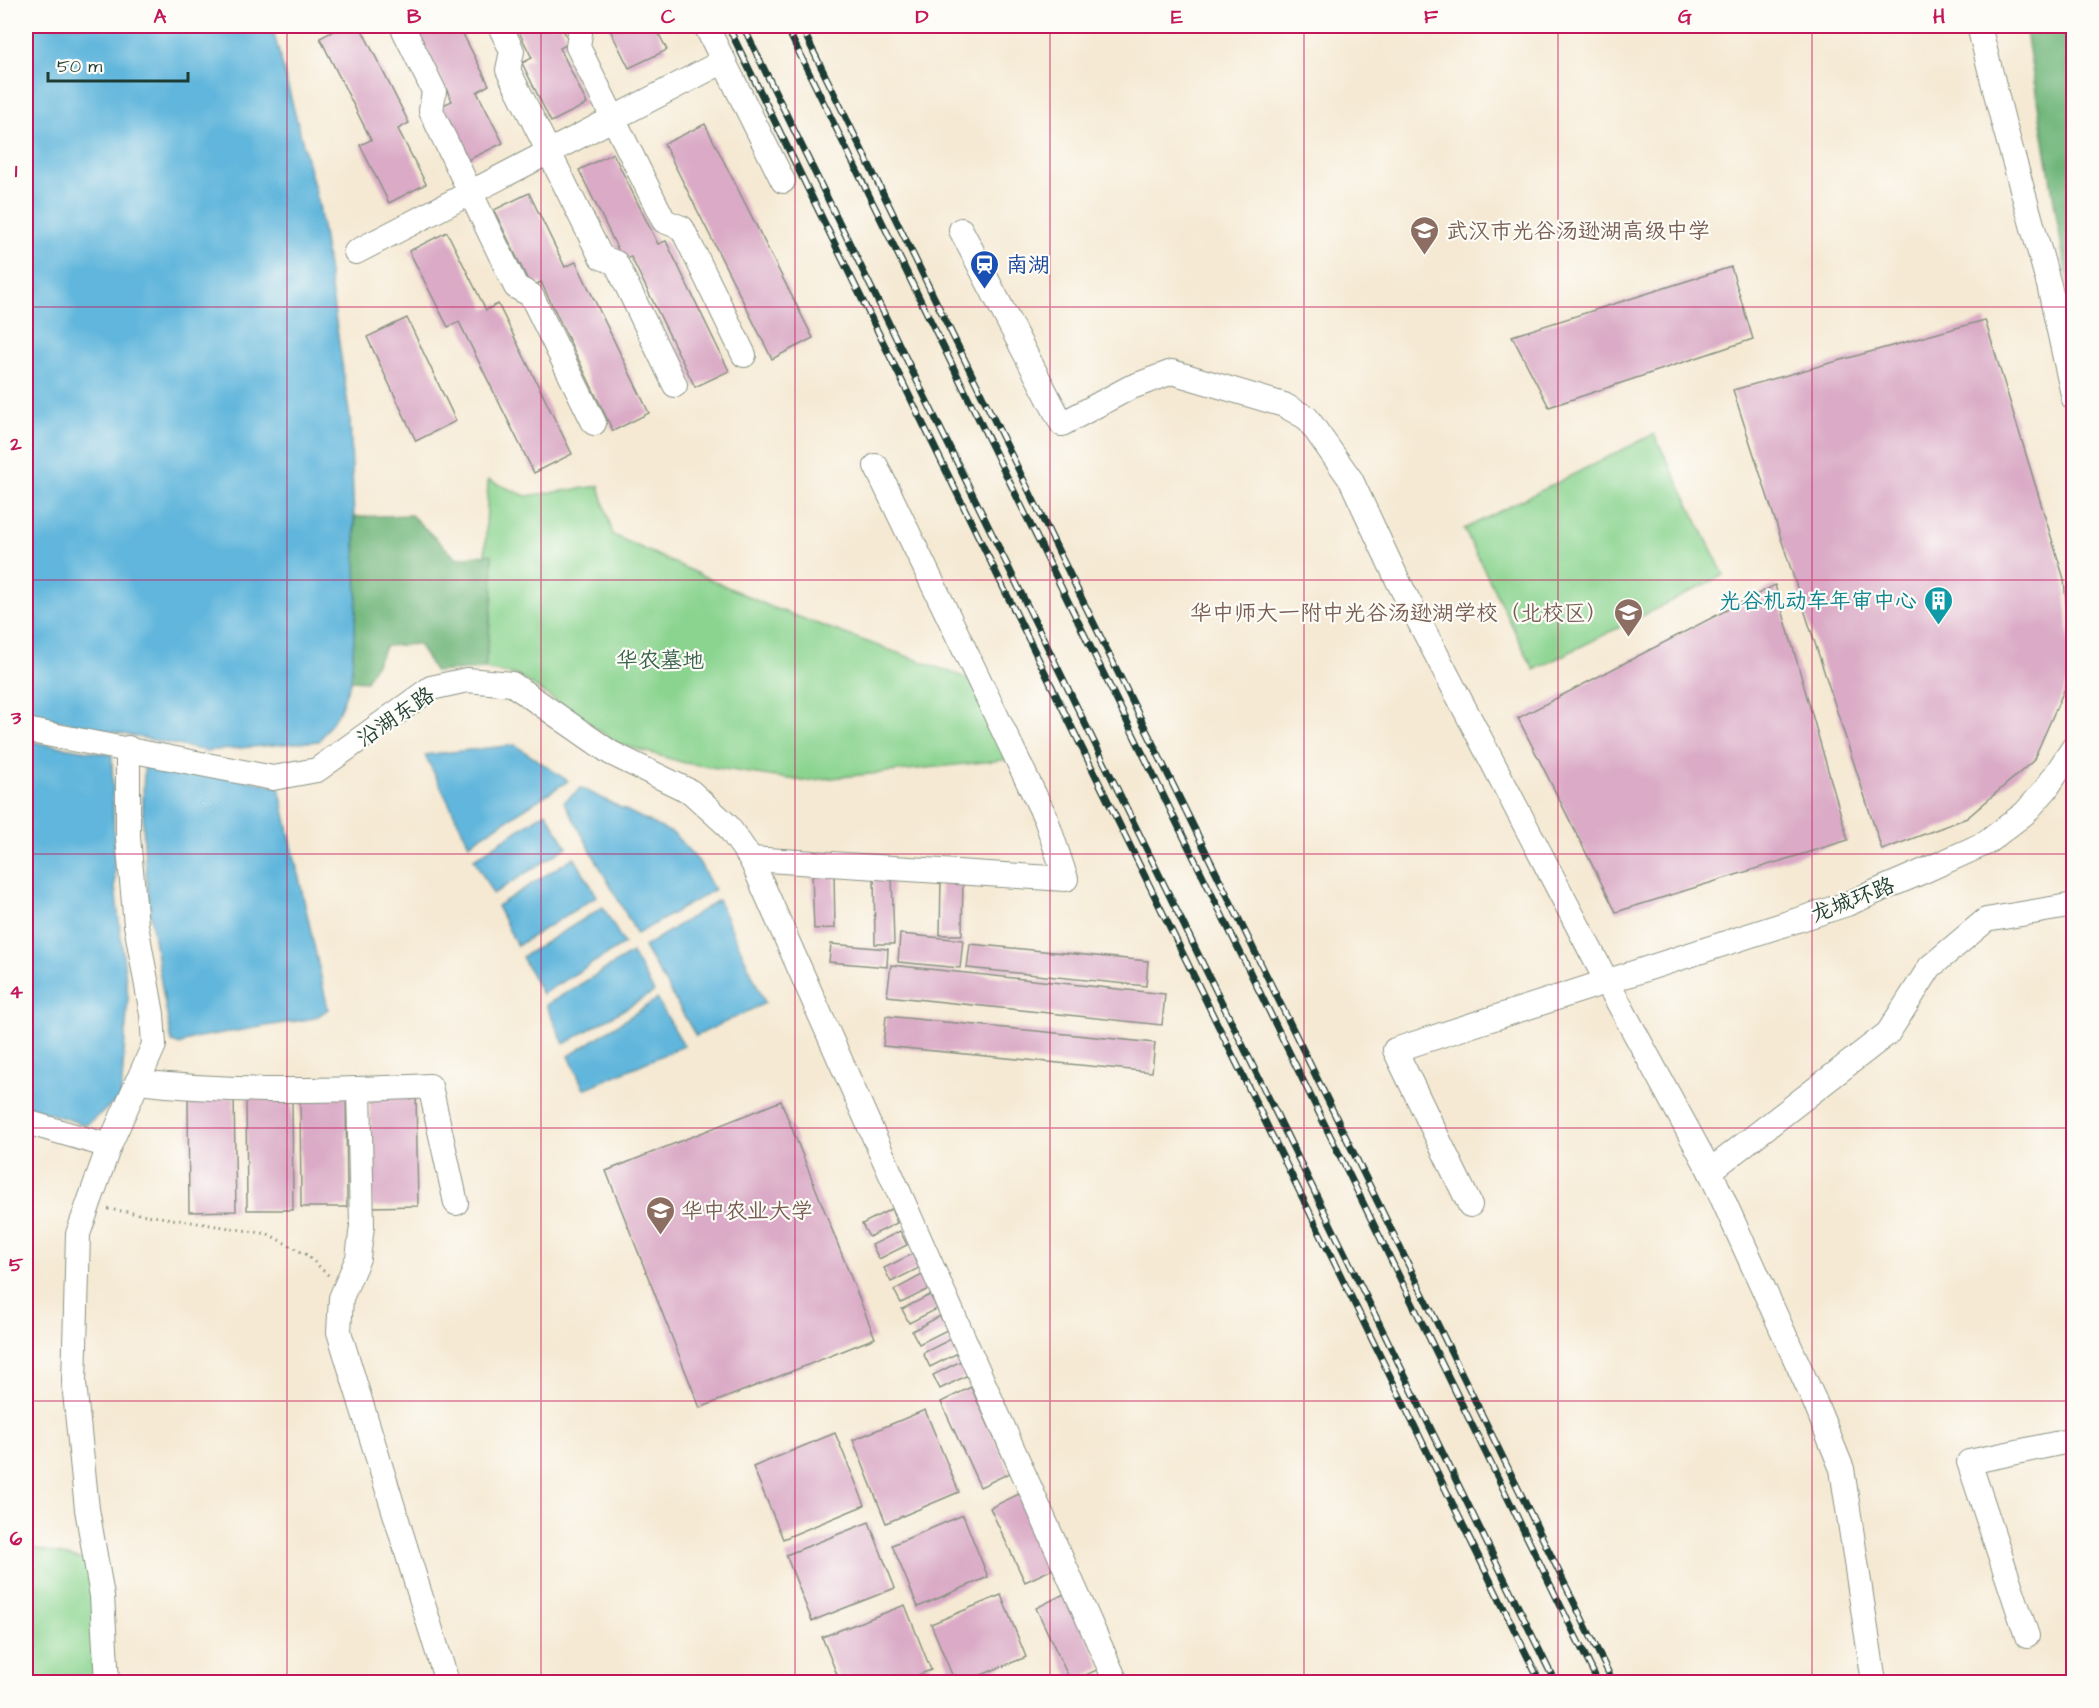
<svg xmlns="http://www.w3.org/2000/svg" width="2099" height="1708" font-family="'Architects Daughter','LXGW WenKai TC',sans-serif">
  <rect width="100%" height="100%" fill="#fdfcf7"/>
  <filter id="ink" filterUnits="userSpaceOnUse"><feTurbulence type="fractalNoise" baseFrequency=".0167" numOctaves="2"/><feDisplacementMap in="SourceGraphic" scale="12" xChannelSelector="R" yChannelSelector="G"/><feConvolveMatrix kernelMatrix="1 2 1 2 8 2 1 2 1" color-interpolation-filters="sRGB"/></filter>
  <filter id="wash" filterUnits="userSpaceOnUse"><feTurbulence type="fractalNoise" baseFrequency=".008" numOctaves="4" result="noise"/><feDisplacementMap in="SourceGraphic" scale="24" xChannelSelector="R" yChannelSelector="G"/><feGaussianBlur stdDeviation="1.35" result="paint"/><feColorMatrix in="noise" values="0 0 0 0 0 0 0 0 0 0 0 0 0 0 0 0 0 1.4 0 .05"/><feComposite in="paint" operator="in"/></filter>
  <g filter="url(#wash)">
    <rect width="100%" height="100%" fill="#f5e9d3"/>
    <g fill="#8bd490" stroke="#558862" stroke-width="1.5">
      <path d="M1654 434 1724 575 1534 670 1464 529Z"/>
      <path d="M488 480 526 496 599 486 613 535 771 607 978 682 1023 758 803 781 685 763 619 744 519 676 485 669 493 594 485 555Z"/>
      <path d="M26 1546 96 1563 107 1682H26Z"/>
    </g>
    <g fill="#70b67a" stroke="#487a57" stroke-width="1.5">
      <path d="M2025 26H2073V316Z"/>
      <path d="M411 515 456 558 492 554 493 594 485 669 435 672 418 644 386 646 366 681 351 680 357 596 355 517Z"/>
    </g>
    <g fill="#60b6dc" stroke="#407a88" stroke-width="1.5">
      <path d="M26 26H272L319 205 350 419 357 596 351 680 339 712 319 741 206 751 26 714Z"/>
      <path d="M26 741 112 755 115 887 128 997 121 1097 86 1125 26 1106Z"/>
      <path d="M515 745 568 781 469 844 425 755Z"/>
      <path d="M145 757 279 787 328 1009 315 1018 193 1038 180 1045 172 1042C154 947 137 853 145 757Z"/>
      <path d="M581 788 674 834 699 862 714 890 637 934 564 802Z"/>
      <path d="M546 812 567 847 493 894 474 859Z"/>
      <path d="M574 857 597 896 517 946 497 906Z"/>
      <path d="M718 900 765 1003 696 1036 644 947Z"/>
      <path d="M603 907 624 944 542 994 522 957Z"/>
      <path d="M632 953 654 992 564 1044 546 1005Z"/>
      <path d="M657 999 684 1046 584 1089 569 1056Z"/>
    </g>
    <g id="blocks">
      <g fill="#daaac6">
        <path d="M343 26H360L409 123 398 129 426 184 389 203 360 145 371 140 320 38Z"/>
        <path d="M415 26H459L489 85 477 92 503 143 468 160 441 106 452 101Z"/>
        <path d="M516 26H561L570 43 560 48 587 104 551 122 522 63 532 58Z"/>
        <path d="M608 26H655L667 50 629 68Z"/>
        <path d="M705 124 813 338 772 359 664 144Z"/>
        <path d="M613 153 658 244 666 241 729 371 695 387 631 257 623 260 579 170Z"/>
        <path d="M529 193 565 267 576 262 649 413 613 431 541 282 531 287 494 210Z"/>
        <path d="M447 232 486 310 498 304 572 454 534 473 459 322 448 327 409 251Z"/>
        <path d="M1731 267 1753 339 1549 407 1512 336Z"/>
        <path d="M407 318 456 421 416 441 367 337Z"/>
        <path d="M1985 320 2064 579 2072 672 2033 761 1967 818 1882 850 1733 390Z"/>
        <path d="M1775 585 1848 840 1616 912 1518 718Z"/>
        <path d="M834 874 835 928 814 929 812 875Z"/>
        <path d="M892 874 894 944H875L874 875Z"/>
        <path d="M941 878 963 879 962 935H940Z"/>
        <path d="M900 934 963 940 960 968 898 962Z"/>
        <path d="M831 944 888 949 887 967 829 962Z"/>
        <path d="M970 944 1148 961 1146 986 967 968Z"/>
        <path d="M891 965 1165 994 1162 1025 887 996Z"/>
        <path d="M886 1016 1155 1043 1152 1072 883 1046Z"/>
        <path d="M416 1092 418 1206 372 1207 370 1093Z"/>
        <path d="M300 1093H346L347 1207H301Z"/>
        <path d="M246 1096H292L293 1210H247Z"/>
        <path d="M234 1097 236 1211 189 1212 188 1098Z"/>
        <path d="M781 1101 875 1338 700 1408 606 1171Z"/>
        <path d="M891 1209 897 1223 869 1237 862 1224Z"/>
        <path d="M900 1231 907 1245 879 1259 872 1245Z"/>
        <path d="M912 1254 919 1268 891 1282 884 1268Z"/>
        <path d="M922 1275 929 1289 901 1303 894 1290Z"/>
        <path d="M930 1295 937 1309 909 1323 902 1309Z"/>
        <path d="M940 1316 947 1330 919 1344 912 1331Z"/>
        <path d="M951 1339 958 1353 930 1367 923 1353Z"/>
        <path d="M961 1361 968 1375 940 1389 933 1375Z"/>
        <path d="M971 1387 1010 1473 980 1487 941 1402Z"/>
        <path d="M925 1410 959 1492 886 1523 853 1440Z"/>
        <path d="M835 1433 865 1505 783 1539 753 1467Z"/>
        <path d="M1021 1493 1055 1568 1025 1582 990 1508Z"/>
        <path d="M963 1515 988 1577 918 1607 892 1545Z"/>
        <path d="M869 1522 895 1588 812 1621 786 1555Z"/>
        <path d="M1066 1593 1101 1668 1071 1682 1036 1608Z"/>
        <path d="M1001 1595 1026 1657 964 1682H955L931 1624Z"/>
        <path d="M905 1605 931 1670 900 1682H840L822 1637Z"/>
      </g>
    </g>
  </g>
  <g filter="url(#ink)">
    <use href="#blocks" fill-opacity="0" stroke="#8a9384" stroke-width="1.5"/>
    <g fill="none" stroke-linecap="round" stroke-linejoin="round">
      <defs>
        <g id="minor">
          <path d="M402 26 434 91 431 111 516 287 531 295 594 423"/>
          <path d="M500 26 512 51 508 70 601 257 616 263 675 385"/>
          <path d="M581 26 578 47 664 221 682 228 744 355"/>
          <path d="M706 26 783 181"/>
          <path d="M1979 26 2003 121 2049 285 2074 399"/>
          <path d="M961 230 1062 424 1129 388 1172 372 1284 405 1307 418 1351 480 1398 581 1606 980 1710 1171"/>
          <path d="M356 252 724 61"/>
          <path d="M26 730 273 778 317 770 431 688 467 680 512 684 611 753 691 792 727 825 751 859 1116 1682"/>
          <path d="M751 859 1066 879 1046 819 876 466"/>
          <path d="M137 1082C235 1093 332 1091 430 1086L456 1203"/>
          <path d="M359 1089 362 1226 358 1258 341 1298 339 1332 447 1682"/>
          <path d="M26 1122 109 1146"/>
          <path d="M1470 1205 1395 1050 1847 904 1924 871 1986 843 2025 813 2046 789 2074 747"/>
          <path d="M2027 1636 1969 1462 2074 1440"/>
          <path d="M107 1682 102 1596 87 1509 74 1383 78 1234 109 1146 154 1045 152 1014 136 925 128 837V748"/>
          <path d="M1874 1682 1842 1469 1814 1400 1710 1171 1888 1033 1930 967 1986 920 2074 905"/>
        </g>
      </defs>
      <use href="#minor" stroke="#8a9384" stroke-width="26"/>
      <path stroke="#8a9384" stroke-width="3" stroke-dasharray="1.5 4.5" stroke-linecap="butt" d="M108 1209 268 1234 307 1255 329 1276"/>
      <use href="#minor" stroke="#fff" stroke-width="24"/>
      <defs>
        <g id="rail">
          <path d="M728 26 1540 1682"/>
          <path d="M743 26 1555 1682"/>
          <path d="M786 26 1598 1682"/>
          <path d="M801 26 1613 1682"/>
        </g>
      </defs>
      <use href="#rail" stroke="#1f3d34" stroke-width="7"/>
      <use href="#rail" stroke="#fdfcf7" stroke-width="4.5" stroke-dasharray="14" stroke-linecap="butt"/>
    </g>
  </g>
  <path fill="none" stroke="#c2185b" stroke-width="1.5" stroke-opacity="0.55" d="M287 26V1682M541 26V1682M795 26V1682M1050 26V1682M1304 26V1682M1558 26V1682M1812 26V1682M26 307H2074M26 580H2074M26 854H2074M26 1128H2074M26 1401H2074"/>
  <defs>
    <symbol id="school-pin" viewBox="-11 -11 22 30"><path d="M0 17L-7.5 6A9.5 9.5 0 1 1 7.5 6Z" fill="#8d6e63" stroke="#fdfcf7"/><path d="M0-5L7-2L0 1L-7-2ZM-4 1L0 2.5L4 1V4Q0 6-4 4Z" fill="#fff"/></symbol>
    <symbol id="station-pin" viewBox="-11 -11 22 30"><path d="M0 17L-7.5 6A9.5 9.5 0 1 1 7.5 6Z" fill="#1a4fb4" stroke="#fdfcf7"/><path d="M-3-6H3Q5-6 5-4V2Q5 4 3 4L4.5 6H3L1.5 4h-3L-3 6H-4.5L-3 4Q-5 4-5 2V-4Q-5-6-3-6ZM-3.5-4v3h7v-3ZM-3.5 1v1.5H-2V1ZM2 1v1.5H3.5V1Z" fill="#fff"/></symbol>
    <symbol id="building-pin" viewBox="-11 -11 22 30"><path d="M0 17L-7.5 6A9.5 9.5 0 1 1 7.5 6Z" fill="#0f9aa8" stroke="#fdfcf7"/><path d="M-4-6H4V6H1V3H-1V6H-4ZM-2.5-4.3h1.7v1.8h-1.7ZM.8-4.3h1.7v1.8H.8ZM-2.5-1h1.7V.8h-1.7ZM.8-1h1.7V.8H.8Z" fill="#fff"/></symbol>
    <symbol id="university-pin" viewBox="-11 -11 22 30"><path d="M0 17L-7.5 6A9.5 9.5 0 1 1 7.5 6Z" fill="#8d6e63" stroke="#fdfcf7"/><path d="M0-5L7-2L0 1L-7-2ZM-4 1L0 2.5L4 1V4Q0 6-4 4Z" fill="#fff"/></symbol>
  </defs>
  <g fill-rule="evenodd">
    <use href="#school-pin" x="1408" y="214" width="33" height="45"/>
    <use href="#station-pin" x="968" y="248" width="33" height="45"/>
    <use href="#building-pin" x="1922" y="584" width="33" height="45"/>
    <use href="#school-pin" x="1612" y="596" width="33" height="45"/>
    <use href="#university-pin" x="644" y="1194" width="33" height="45"/>
  </g>
  <g text-anchor="middle" stroke-width="4.5" stroke-linejoin="round" paint-order="stroke">
    <g font-size="22" fill="#785e54" stroke="#fdfcf7" text-anchor="start">
      <text x="1446" y="238">武汉市光谷汤逊湖高级中学</text>
      <text x="1608" y="620" text-anchor="end">华中师大一附中光谷汤逊湖学校（北校区）</text>
      <text x="681" y="1218">华中农业大学</text>
    </g>
    <g font-size="22" fill="#164399" stroke="#fdfcf7" text-anchor="start">
      <text x="1006" y="272">南湖</text>
    </g>
    <g font-size="22" fill="#0d838f" stroke="#fdfcf7" text-anchor="end">
      <text x="1917" y="608">光谷机动车年审中心</text>
    </g>
    <g font-size="22" fill="#3a634b" stroke="#fdfcf7">
      <text x="660" y="667">华农墓地</text>
    </g>
    <g font-size="22" fill="#1f3d34" stroke="#fdfcf7">
      <text transform="translate(395 716) rotate(-34)" y="8">沿湖东路</text>
      <text transform="translate(1852 899) rotate(-21)" y="8">龙城环路</text>
    </g>
  </g>
  <rect width="2099" height="1708" fill="none" stroke="#fdfcf7" stroke-width="66"/>
  <path d="M48 72v9h140v-9" fill="none" stroke="#1f3d34" stroke-width="3"/>
  <text x="57" y="72" font-size="18" fill="#1f3d34" stroke="#fdfcf7" stroke-width="4.5" paint-order="stroke">50 m</text>
  <rect x="33" y="33" width="2033" height="1642" fill="none" stroke="#c2185b" stroke-width="2"/>
  <g font-size="20" text-anchor="middle" font-weight="bold" fill="#c2185b">
    <text x="160" y="23">A</text>
    <text x="414" y="23">B</text>
    <text x="668" y="23">C</text>
    <text x="922" y="23">D</text>
    <text x="1177" y="23">E</text>
    <text x="1431" y="23">F</text>
    <text x="1685" y="23">G</text>
    <text x="1939" y="23">H</text>
    <text x="16" y="177">1</text>
    <text x="16" y="450">2</text>
    <text x="16" y="724">3</text>
    <text x="16" y="998">4</text>
    <text x="16" y="1271">5</text>
    <text x="16" y="1545">6</text>
  </g>
</svg>
